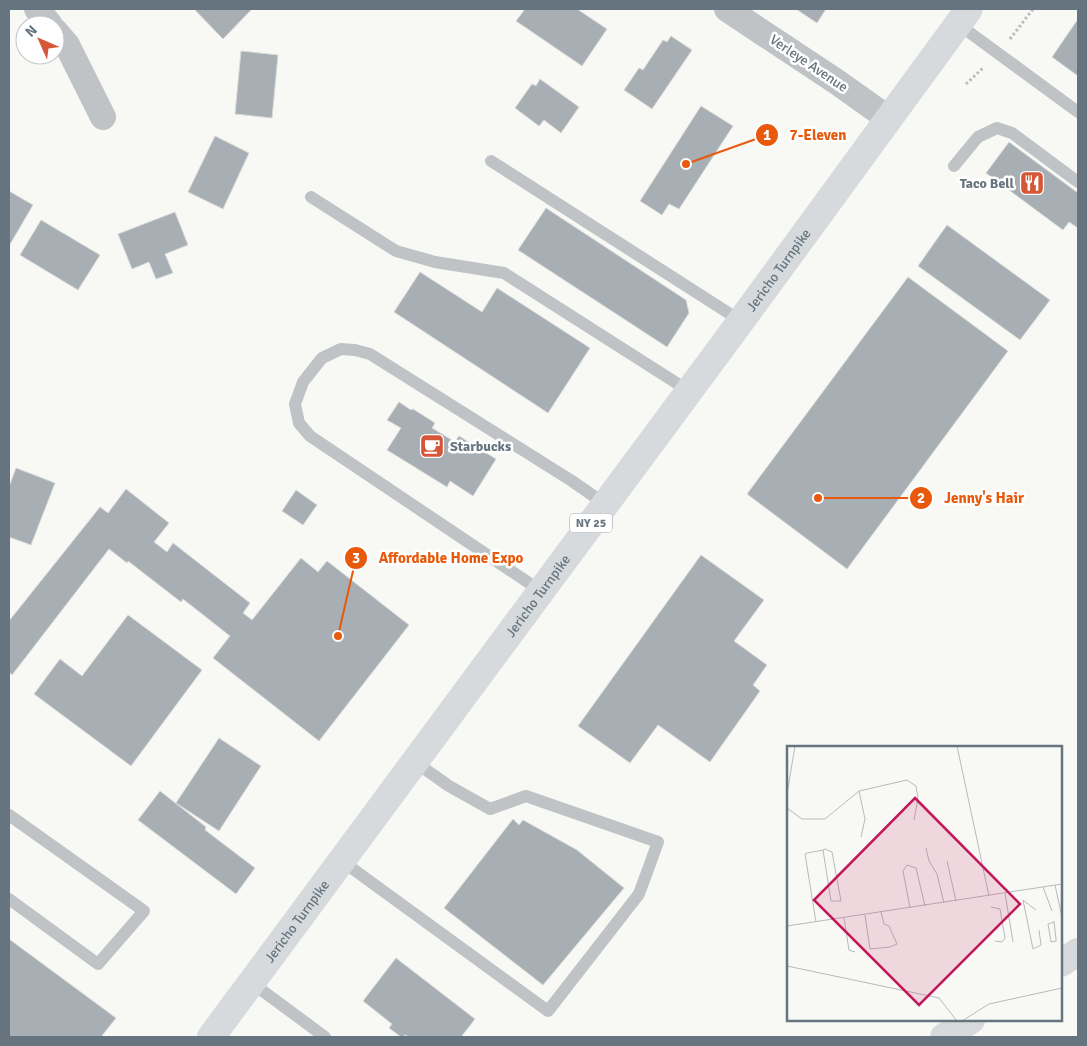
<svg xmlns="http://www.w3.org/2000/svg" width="1087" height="1046" font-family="Signika,sans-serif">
  <rect width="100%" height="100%" fill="#f8f8f5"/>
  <g fill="#a7aeb4" stroke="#d9d9d7">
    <path d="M194 9H250L251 10 223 39Z"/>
    <path d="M525 9H577L607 29 582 66 516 21Z"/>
    <path d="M796 9H826L817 23Z"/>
    <path d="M1078 19V76L1052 57Z"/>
    <path d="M671 36 692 50 652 109 624 90 639 68 643 70 663 40 667 42Z"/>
    <path d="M241 51 278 55 272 118 235 114Z"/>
    <path d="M540 79 579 107 561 133 544 120 539 126 515 108 532 84 536 86Z"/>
    <path d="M701 106 733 126 679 209 669 204 662 215 640 201Z"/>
    <path d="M215 136 249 153 223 209 188 192Z"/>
    <path d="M1009 142 1078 193V228L1069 222 1063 230 986 173Z"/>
    <path d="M9 191 33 205 9 246Z"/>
    <path d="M546 208 686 300 689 313 667 347 518 250Z"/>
    <path d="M175 212 188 245 165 254 173 273 156 279 149 262 132 269 118 234Z"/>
    <path d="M41 220 100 255 78 290 20 255Z"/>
    <path d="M947 225 1050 300 1020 340 918 266Z"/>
    <path d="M420 272 482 312 497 288 590 348 548 413 394 312Z"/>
    <path d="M908 277 1008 351 847 569 747 494Z"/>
    <path d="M399 402 411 410 413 409 435 423 432 428 455 442 459 436 496 459 473 496 450 481 447 487 387 450 401 428 387 420Z"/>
    <path d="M16 468 55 483 31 545 9 537V487Z"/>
    <path d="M126 489 169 523 154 542 167 552 173 543 250 603 243 613 252 620 301 558 318 572 327 561 409 625 319 741 213 658 230 636 183 599 181 602 128 561 127 563 109 549 12 675 9 672V621L100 507 108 513Z"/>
    <path d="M296 490 317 505 303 525 282 511Z"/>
    <path d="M701 555 764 600 734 641 767 665 753 685 760 691 710 762 658 725 630 763 578 726Z"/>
    <path d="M128 615 202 670 131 766 34 694 60 659 82 676Z"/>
    <path d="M219 738 261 766 219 831 176 803Z"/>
    <path d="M160 791 206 827 205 830 255 868 236 894 138 820Z"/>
    <path d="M513 819 519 825 523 820 577 850 624 888 543 985 444 908Z"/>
    <path d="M9 939 116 1018 101 1037H9Z"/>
    <path d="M396 958 475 1019 461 1037H408L406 1035 401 1037 389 1028 392 1024 363 1001Z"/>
  </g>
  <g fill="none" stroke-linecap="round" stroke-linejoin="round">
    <g stroke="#b9bcbe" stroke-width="3" stroke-dasharray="2.5 2.5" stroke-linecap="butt">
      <path d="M1010 39 1033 9"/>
      <path d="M966 84 984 67"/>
    </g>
    <g stroke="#bfc3c6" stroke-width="12">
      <path d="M958 24 1078 112"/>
      <path d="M491 161 741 321"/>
      <path d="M954 166 978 137 997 128 1012 133 1078 182"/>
      <path d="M311 197 396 251 435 262 504 273 689 391"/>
      <path d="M541 591 310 436 299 423 295 404 303 382 322 358 341 349 355 350 370 354 572 481 605 504"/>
      <path d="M9 815 144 911 98 964 9 899"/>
      <path d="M342 861 548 1011 639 894 658 842 526 796 490 809 449 786 415 762"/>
      <path d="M252 983 325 1037"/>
    </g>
    <g stroke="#bfc3c6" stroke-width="26">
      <path d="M37 9 50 25"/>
      <path d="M727 9 837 82 889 119"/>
      <path d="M55 31 67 45 103 117"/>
    </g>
    <g stroke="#d6dadd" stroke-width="28">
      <path d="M1061 963 1078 952"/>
      <path d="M944 1037 971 1020"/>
    </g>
    <path stroke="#d6dadd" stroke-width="28" id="s1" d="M211 1037 741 321 969 9"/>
  </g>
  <defs>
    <symbol id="restaurant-square" viewBox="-11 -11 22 22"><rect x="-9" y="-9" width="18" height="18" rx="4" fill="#d65737" stroke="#fff"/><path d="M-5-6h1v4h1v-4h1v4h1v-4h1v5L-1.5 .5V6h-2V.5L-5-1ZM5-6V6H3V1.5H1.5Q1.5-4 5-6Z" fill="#fff"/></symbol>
    <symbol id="cafe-square" viewBox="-11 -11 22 22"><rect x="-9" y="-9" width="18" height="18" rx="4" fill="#d65737" stroke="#fff"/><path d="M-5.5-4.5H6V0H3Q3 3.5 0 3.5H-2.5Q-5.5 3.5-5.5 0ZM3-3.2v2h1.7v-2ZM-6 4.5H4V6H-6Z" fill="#fff"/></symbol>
  </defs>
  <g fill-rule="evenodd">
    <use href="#restaurant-square" x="1018" y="169" width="28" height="28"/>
    <use href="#cafe-square" x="418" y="432" width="28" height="28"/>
  </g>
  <g text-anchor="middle" stroke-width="5" stroke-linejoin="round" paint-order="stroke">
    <rect fill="#fff" stroke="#939ea5" stroke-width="1" x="570" y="513.5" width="42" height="19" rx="4"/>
    <g font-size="12" font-weight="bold" fill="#65747e">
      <text x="591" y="527">NY 25</text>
    </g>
    <g font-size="14" fill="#65747e" stroke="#fff">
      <text transform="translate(809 63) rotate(34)" y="5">Verleye Avenue</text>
      <text dy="5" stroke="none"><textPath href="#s1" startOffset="954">Jericho Turnpike</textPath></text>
      <text dy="5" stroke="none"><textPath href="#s1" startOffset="549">Jericho Turnpike</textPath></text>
      <text dy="5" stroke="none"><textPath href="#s1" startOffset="144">Jericho Turnpike</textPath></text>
    </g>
    <g font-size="14" font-weight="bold" fill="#65747e" stroke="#fff" text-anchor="end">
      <text x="1014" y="188">Taco Bell</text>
      <text x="450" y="451" text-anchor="start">Starbucks</text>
    </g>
  </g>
  <g transform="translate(787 746)">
    <rect width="275" height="275" fill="#f8f8f5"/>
    <path fill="none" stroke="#b4bbbe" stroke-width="1" d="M170 0 202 150M72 45 78 73 74 91M0 48 8 0M0 62 15 73H38L72 45 120 34 129 40 131 52 127 74M139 102 142 115 150 128 157 157M160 115 169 155M268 139 275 171M256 141 265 165M218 147 226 196M204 161 213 163 218 192 215 196 208 195M123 162 116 125 120 119 129 122 138 160M249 164 236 154 246 203 254 199 252 184M78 169 83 203 103 201 110 198 102 180 97 178 94 166M57 172 62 204 68 206M267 175V176L269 193V195L264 196 261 178 267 176M29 176 18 108 20 107 36 104 38 103 45 106 54 155H44L36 104M0 180 275 138M0 220 152 252 170 275M175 275 202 258 275 242"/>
    <path fill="#c2185b" fill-opacity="0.15" stroke="#c2185b" stroke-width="2.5" d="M128 52 233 158 132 259 27 154Z"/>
    <rect width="275" height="275" fill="none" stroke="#65747e" stroke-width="2.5"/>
  </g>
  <path fill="none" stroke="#e8590c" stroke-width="2" d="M686 164L767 135M818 498L921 498M338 636L356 558"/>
  <g fill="#e8590c" stroke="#fff" stroke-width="2">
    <circle cx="686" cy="164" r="5"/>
    <circle cx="818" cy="498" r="5"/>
    <circle cx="338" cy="636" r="5"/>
    <circle cx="767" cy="135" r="12"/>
    <circle cx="921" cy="498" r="12"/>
    <circle cx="356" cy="558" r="12"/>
  </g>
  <g font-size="15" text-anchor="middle" font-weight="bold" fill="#fff">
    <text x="767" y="140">1</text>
    <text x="921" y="503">2</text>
    <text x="356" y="563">3</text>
  </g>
  <g font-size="15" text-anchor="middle" font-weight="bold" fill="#e8590c" stroke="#fff" stroke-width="5" stroke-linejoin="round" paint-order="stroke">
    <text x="818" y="140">7-Eleven</text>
    <text x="984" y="503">Jenny's Hair</text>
    <text x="451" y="563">Affordable Home Expo</text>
  </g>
  <rect width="1087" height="1046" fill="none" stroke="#65747e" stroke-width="20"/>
  <g transform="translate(40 40) rotate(315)"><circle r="24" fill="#ffffff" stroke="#c1c7cb"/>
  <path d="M0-4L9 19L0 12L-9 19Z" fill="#d65737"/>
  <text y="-8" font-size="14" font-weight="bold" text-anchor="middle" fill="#65747e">N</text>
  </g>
</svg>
